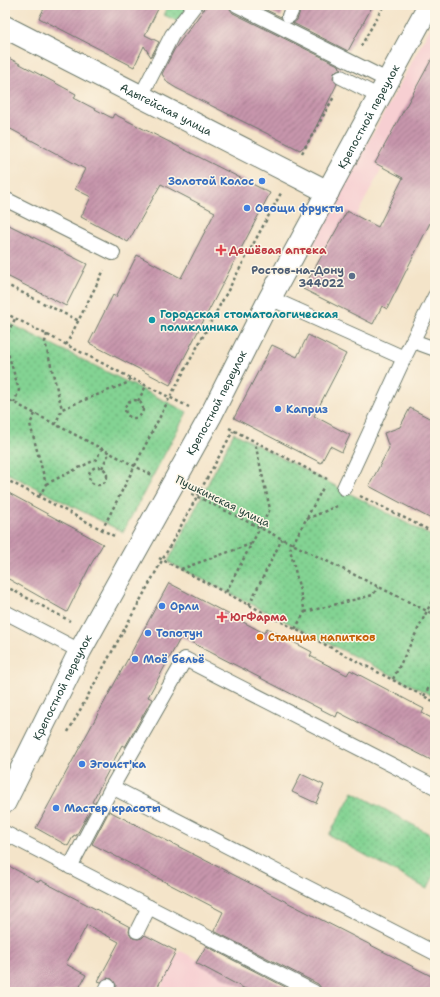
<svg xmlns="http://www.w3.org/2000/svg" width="440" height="997" font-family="'Shantell Sans',sans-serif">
  <defs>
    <pattern id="park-dots" width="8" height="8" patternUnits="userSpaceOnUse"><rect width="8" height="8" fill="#83d393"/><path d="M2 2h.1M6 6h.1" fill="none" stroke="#6bac79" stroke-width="1.8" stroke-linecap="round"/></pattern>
    <pattern id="building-hatch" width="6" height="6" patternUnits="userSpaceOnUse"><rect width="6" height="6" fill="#c795ac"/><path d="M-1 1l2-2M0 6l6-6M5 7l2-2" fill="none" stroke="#a17b8d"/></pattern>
  </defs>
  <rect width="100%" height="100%" fill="#fcf5e5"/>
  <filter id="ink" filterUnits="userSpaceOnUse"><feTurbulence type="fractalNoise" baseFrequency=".025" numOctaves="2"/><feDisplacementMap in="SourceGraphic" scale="8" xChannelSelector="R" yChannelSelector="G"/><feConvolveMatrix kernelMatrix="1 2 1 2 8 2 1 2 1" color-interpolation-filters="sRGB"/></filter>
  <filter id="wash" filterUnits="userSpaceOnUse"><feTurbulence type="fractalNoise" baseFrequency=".012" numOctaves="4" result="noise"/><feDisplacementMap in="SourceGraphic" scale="16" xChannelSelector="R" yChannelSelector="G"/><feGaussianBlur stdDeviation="0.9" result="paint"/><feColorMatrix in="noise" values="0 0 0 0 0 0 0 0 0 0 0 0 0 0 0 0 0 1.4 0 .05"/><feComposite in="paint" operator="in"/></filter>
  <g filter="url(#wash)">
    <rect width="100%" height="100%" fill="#f4e4c9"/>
    <g fill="#f7cfd2">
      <path d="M435 19V70L332 261 310 249Z"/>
      <path d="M179 950 259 992H158Z"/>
    </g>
    <g fill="url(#park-dots)" stroke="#518864">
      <path d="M169 5H191L177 21 164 15Z"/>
      <path d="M5 321 187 412 123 532 5 472Z"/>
      <path d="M234 433 435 538V697L168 562Z"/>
      <path d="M353 792 435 837V874L427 889 329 835Z"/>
    </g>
    <g id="blocks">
      <g fill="url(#building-hatch)">
        <path d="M46 5H160L145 35 159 42 151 57 144 46 134 67 39 18Z"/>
        <path d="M207 5H229L230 9 233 13 340 66 339 67 342 69 337 70 334 73 333 78 337 84 308 143 300 150 176 88 168 83 162 74 174 50Z"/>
        <path d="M256 5H285L281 17Z"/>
        <path d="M302 5H373L348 51 293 23 297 20Z"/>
        <path d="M435 53V213L387 309 382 306 373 324 303 289 347 211 378 227 403 178 375 163Z"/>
        <path d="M5 56 76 94 74 98 112 118 114 114 270 193 170 385 89 343 113 295 116 297 137 255 181 278 215 212 161 184 128 242 81 217 91 197 75 189 85 169 5 126Z"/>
        <path d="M5 223 87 264 66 306 5 275Z"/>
        <path d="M308 335 346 354 314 416 350 435 342 452 330 446 321 463 234 418 272 345 297 357Z"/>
        <path d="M410 408 435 421V521L369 486 389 448 384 433 400 427Z"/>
        <path d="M5 491 103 544 90 566 67 612 5 577Z"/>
        <path d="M169 583 264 633 267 628 312 652 310 656 347 675 350 670 424 709 422 713 435 720V762L338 712 336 717 181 637 148 697 152 699 125 747 122 745 92 802 94 803 76 836 74 835 68 846 36 828Z"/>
        <path d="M301 774 324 785 316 803 292 792Z"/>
        <path d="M109 811 435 978V992H322L321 988 318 984 214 931 223 912 92 844Z"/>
        <path d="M5 864 39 882 40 880 130 927 129 932 133 938 138 939 142 938 145 935 176 951 155 992H120L116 990V985L112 979 107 978 101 982 98 981 119 942 87 925 66 964 86 975 77 992H5Z"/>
        <path d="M206 946 295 992H251L196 963Z"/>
      </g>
    </g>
  </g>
  <g filter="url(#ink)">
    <use href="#blocks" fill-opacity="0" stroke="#6a7768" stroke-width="1"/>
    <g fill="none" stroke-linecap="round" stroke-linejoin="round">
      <defs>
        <g id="service">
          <path d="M237 5 389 81"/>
          <path d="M289 16 294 5"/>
          <path d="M341 77 380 97"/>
          <path d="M141 96 172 35 195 5"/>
          <path d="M5 199 113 253"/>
          <path d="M270 298 404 358"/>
          <path d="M413 341 435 349"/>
          <path d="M344 488 404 358 435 296"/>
          <path d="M5 612 80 651"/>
          <path d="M112 787 435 953"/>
          <path d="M5 833 314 992"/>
          <path d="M70 867 112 787 185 659 435 787"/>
          <path d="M137 931 149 907"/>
          <path d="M105 992 108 986"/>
        </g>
        <g id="minor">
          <path id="s1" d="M5 27 328 192"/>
        </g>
        <g id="tertiary">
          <path id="s2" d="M5 802 80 651 210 417 270 298 429 5"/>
        </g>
      </defs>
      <use href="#service" stroke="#6a7768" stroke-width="16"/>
      <use href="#minor" stroke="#6a7768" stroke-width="24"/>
      <use href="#tertiary" stroke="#6a7768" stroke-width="24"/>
      <g stroke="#6a7768" stroke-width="2.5" stroke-dasharray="3 3" stroke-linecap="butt">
        <path d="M361 46 384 5"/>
        <path d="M302 153 335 95"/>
        <path d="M5 284 79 321"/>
        <path d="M5 313 131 378 189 407"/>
        <path d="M47 334 45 342 62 409 127 383 131 378"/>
        <path d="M5 338 15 319"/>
        <path d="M5 343 19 390 14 403"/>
        <path d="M66 345 104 270"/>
        <path d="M5 398 152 475"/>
        <circle cx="134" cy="409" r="9"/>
        <path d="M138 401 146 386"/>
        <path d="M5 410 11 401"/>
        <path d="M35 414 30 424 46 484 39 497"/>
        <path d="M55 425 62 409"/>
        <path d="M229 428 327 479"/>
        <circle cx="98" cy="476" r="9"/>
        <path d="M102 468 109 453"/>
        <path d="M5 479 116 537"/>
        <path d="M46 484 97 459 101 449"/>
        <path d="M192 494 435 615"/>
        <path d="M360 496 435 533"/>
        <path d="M307 519 337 506"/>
        <path d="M102 530 170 397 281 193"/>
        <path d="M159 558 435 702"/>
        <path d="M181 569 251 544"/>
        <path d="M5 586 70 621"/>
        <path d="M226 592 270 509 255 443"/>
        <path d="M249 605 282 539"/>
        <path d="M305 612 373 595 378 587"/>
        <path d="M295 629 305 612 290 549 324 486"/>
        <path d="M393 679 435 595"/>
        <path d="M424 696 432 682 435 681"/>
        <path d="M68 732 233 431"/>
      </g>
      <use href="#service" stroke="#fff" stroke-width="14"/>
      <use href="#minor" stroke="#fff" stroke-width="22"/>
      <use href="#tertiary" stroke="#fff" stroke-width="22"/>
    </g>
  </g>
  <g fill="#3f7fe0" stroke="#fcf5e5" stroke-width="1.5">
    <circle cx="262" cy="181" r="4"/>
    <circle cx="247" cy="208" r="4"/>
    <circle cx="278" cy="409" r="4"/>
    <circle cx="162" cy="606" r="4"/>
    <circle cx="148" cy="633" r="4"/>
    <circle cx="135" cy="659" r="4"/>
    <circle cx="82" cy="764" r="4"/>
    <circle cx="56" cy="808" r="4"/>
  </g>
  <g fill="#e0444e" stroke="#fcf5e5" stroke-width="1.5">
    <path d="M219 244h4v4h4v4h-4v4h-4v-4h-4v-4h4z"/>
    <path d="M220 611h4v4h4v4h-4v4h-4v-4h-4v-4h4z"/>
  </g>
  <circle fill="#5c6f8a" stroke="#fcf5e5" stroke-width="1.5" cx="352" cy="276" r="4"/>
  <circle fill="#0f9aa8" stroke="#fcf5e5" stroke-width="1.5" cx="152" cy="320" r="4"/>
  <circle fill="#e8710a" stroke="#fcf5e5" stroke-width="1.5" cx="260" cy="637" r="4"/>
  <g text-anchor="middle" stroke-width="3" stroke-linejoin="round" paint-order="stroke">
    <g font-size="11" fill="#1f3d34" stroke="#fcf5e5">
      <text dy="4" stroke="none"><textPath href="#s1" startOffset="181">Адыгейская улица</textPath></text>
      <text dy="4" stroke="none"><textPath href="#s2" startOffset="776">Крепостной переулок</textPath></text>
      <text dy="4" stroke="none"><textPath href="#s2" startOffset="452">Крепостной переулок</textPath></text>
      <text transform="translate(223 501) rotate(26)" y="4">Пушкинская улица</text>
      <text dy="4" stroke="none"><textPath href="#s2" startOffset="128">Крепостной переулок</textPath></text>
    </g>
    <g font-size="11" font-weight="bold" fill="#366cbe" stroke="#fcf5e5" text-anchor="start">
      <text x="254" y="185" text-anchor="end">Золотой Колос</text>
      <text x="255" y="212">Овощи фрукты</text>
      <text x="286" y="413">Каприз</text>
      <text x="170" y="610">Орли</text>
      <text x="156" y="637">Топотун</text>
      <text x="143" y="663">Моё бельё</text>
      <text x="90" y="768">Эгоист'ка</text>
      <text x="64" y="812">Мастер красоты</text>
    </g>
    <g font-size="11" font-weight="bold" fill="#be3a42" stroke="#fcf5e5" text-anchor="start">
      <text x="229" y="254">Дешёвая аптека</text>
      <text x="230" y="621">ЮгФарма</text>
    </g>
    <g font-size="11" font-weight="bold" fill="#4e5e75" stroke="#fcf5e5" text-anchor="end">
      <text x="344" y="274">Ростов-на-Дону<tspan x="344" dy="13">344022</tspan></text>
    </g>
    <g font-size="11" font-weight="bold" fill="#0d838f" stroke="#fcf5e5" text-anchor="start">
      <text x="160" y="318">Городская стоматологическая<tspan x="160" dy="13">поликлиника</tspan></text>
    </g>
    <g font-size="11" font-weight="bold" fill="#c56008" stroke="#fcf5e5" text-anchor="start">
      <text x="268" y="641">Станция напитков</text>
    </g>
  </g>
  <rect width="440" height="997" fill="none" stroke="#fcf5e5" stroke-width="20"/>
</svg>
